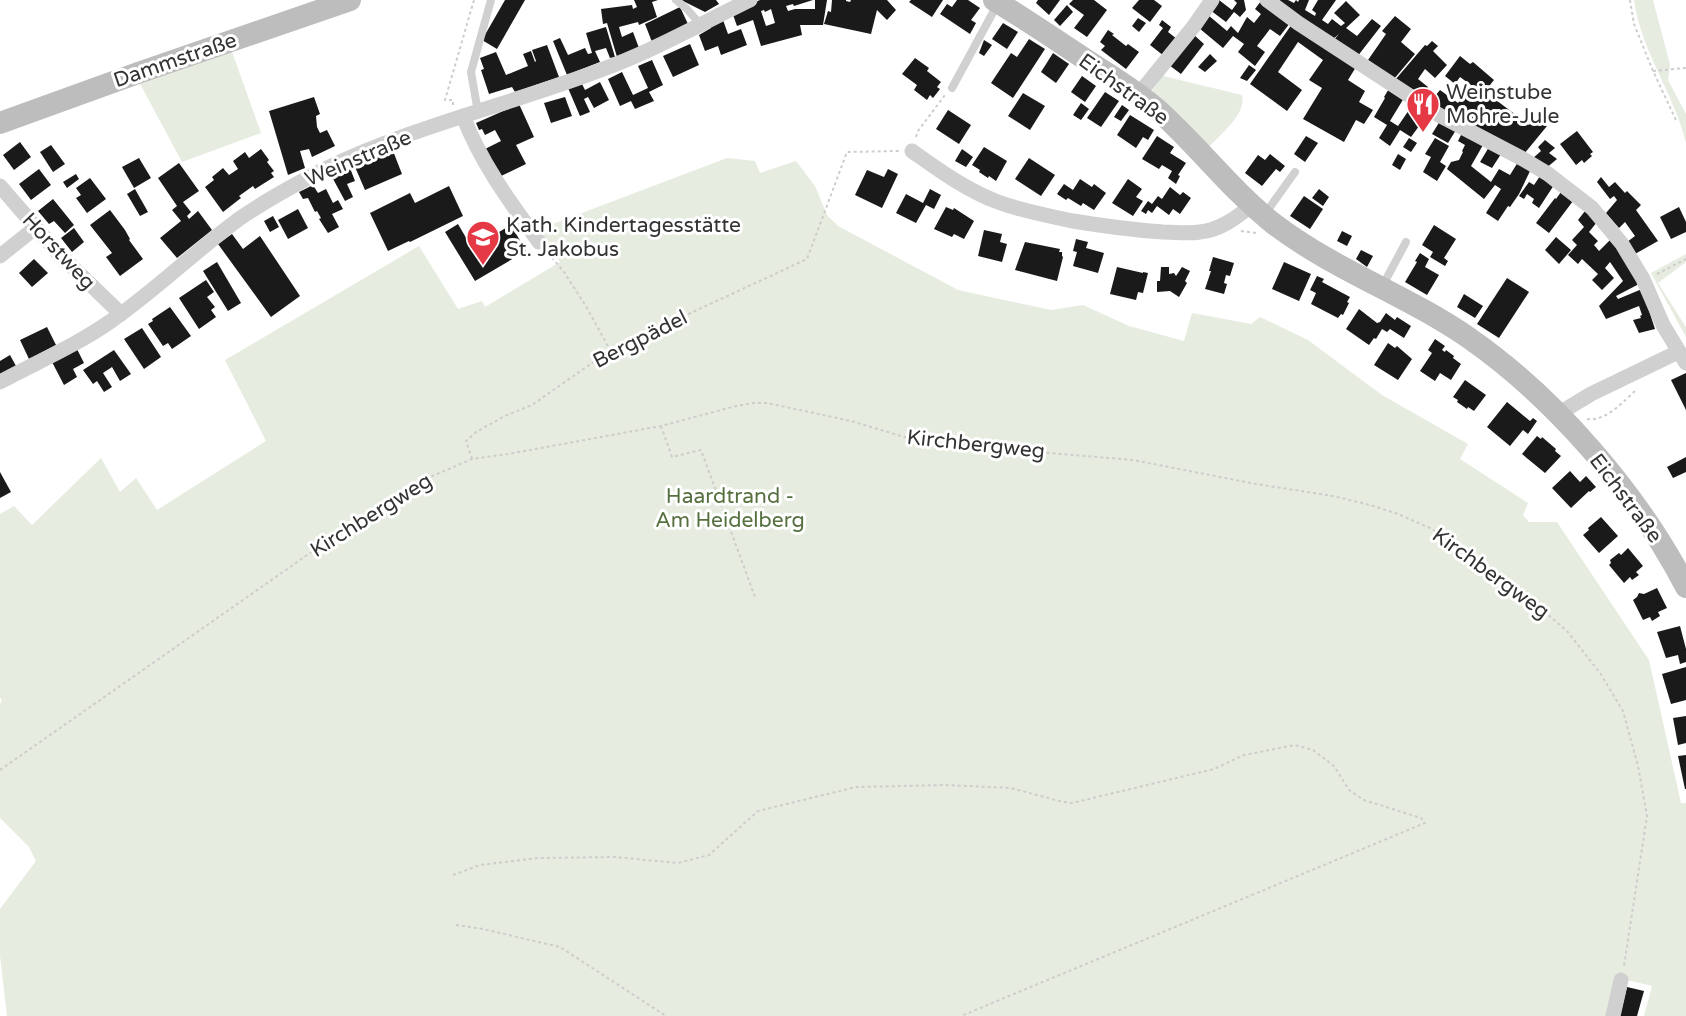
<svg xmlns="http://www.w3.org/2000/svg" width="1686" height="1016" font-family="'Varela Round',sans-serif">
  <rect width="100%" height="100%" fill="#fff"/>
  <g fill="#e6ecdf">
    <path d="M1634 0H1653L1670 65 1668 80 1686 114V143C1674 93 1641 51 1634 0Z"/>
    <path d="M231 49 261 133 182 162 138 80Z"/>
    <path d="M1163 76 1242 95C1247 113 1221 134 1209 147L1184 119 1152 91Z"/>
    <path d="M727 158 755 161 760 173 796 161 815 186 827 215 838 226 958 290 1051 310 1083 305 1129 326 1184 341 1192 313 1251 324 1260 317 1308 340 1382 395 1468 444 1460 459 1528 503 1523 515 1529 522H1557L1649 660 1681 803H1686V1016H1644L1652 986 1614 977 1606 1016H7L0 956V909L36 861 29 847 0 818V704L2 700 0 698V514L14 506 32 525 101 458 120 492 136 478 157 510 266 441 225 360 419 246 458 309 482 301 485 307 560 262 537 230Z"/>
    <path d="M1686 254V262L1658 283 1686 327V337L1651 273Z"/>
  </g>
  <g fill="#1a1a1a" fill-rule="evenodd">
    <path d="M505 0H525L497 49 482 40Z"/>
    <path d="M634 0H658L652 2 657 17 639 25 638 22 619 27 622 37 633 32 639 48 617 57 607 23 603 24 601 9 632 5 633 9 637 7Z"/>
    <path d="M681 0H716L719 4 705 12Z"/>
    <path d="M760 0H813L794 6 793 4 786 6 788 11 795 9H815V0H827L823 25H800L802 35 761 46 753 20 737 26 732 12ZM771 9 775 23 766 26 761 11 764 10 765 12Z"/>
    <path d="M832 0H846V1L850 2 851 0H887L896 10 887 20 877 10 871 34 824 24 828 11 831 12Z"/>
    <path d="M911 0H943L932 17 909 2Z"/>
    <path d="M957 0H968L980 8 971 20 976 23 970 34 940 14 947 4 952 7Z"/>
    <path d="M1038 0H1060L1049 15 1036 3Z"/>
    <path d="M1073 0H1094L1107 10 1087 37 1074 28 1084 15 1069 4Z"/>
    <path d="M1139 0H1154L1162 6 1150 22 1132 8Z"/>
    <path d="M1219 0 1232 10 1237 3 1234 0H1244L1246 10 1240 17 1234 12 1226 22 1210 10Z"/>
    <path d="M1273 0H1288L1294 3 1296 0 1298 2 1299 0H1309L1305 10 1315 16 1316 13 1312 10 1318 0H1336L1322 20 1328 24 1332 19 1341 26 1345 23 1334 13 1346 1 1360 15 1346 28 1357 36 1372 19 1381 26 1357 57 1333 41 1339 34 1332 40Z"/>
    <path d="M1261 1 1290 23 1280 36 1270 29 1257 46 1265 52 1255 66 1238 52 1244 44 1233 36 1223 48 1199 28 1208 15 1227 31 1231 26 1238 33 1247 17 1254 23 1261 14 1255 9Z"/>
    <path d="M1067 5 1073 12 1060 26 1054 20Z"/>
    <path d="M680 7 688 24 652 42 645 24Z"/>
    <path d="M1395 16 1411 29 1401 42 1415 54 1394 79 1368 60 1386 34 1382 31Z"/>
    <path d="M1138 18 1146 23 1139 32 1132 26Z"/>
    <path d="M723 20 728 34 741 29 747 45 721 55 718 46 705 51 699 35 711 28V26Z"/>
    <path d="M1162 20 1171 27 1168 32 1177 39 1164 56 1150 45 1163 28 1159 25Z"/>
    <path d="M1003 23 1018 32 1007 49 992 39Z"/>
    <path d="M1292 24 1356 67 1348 80 1365 91 1359 102 1373 110 1364 124 1356 120 1344 142 1303 119 1322 88 1309 80 1323 60 1298 42 1278 72 1302 90 1287 111 1250 84Z"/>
    <path d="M606 27 615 57 610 58 606 48 595 51 600 62 567 75 553 41 560 38 568 55 585 48 588 54 592 53 586 33Z"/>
    <path d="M1108 30 1114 34 1112 35 1126 46 1128 44 1139 52 1126 69 1101 50 1105 46 1100 42Z"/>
    <path d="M1193 34 1204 44 1181 74 1169 65Z"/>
    <path d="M1029 39 1045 49 1013 98 991 83 1011 53 1017 57Z"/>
    <path d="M984 40 992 45 984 56 979 53Z"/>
    <path d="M1432 41 1438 46 1433 51 1447 65 1435 78 1425 69 1418 79 1428 87 1420 97 1395 80 1425 45 1427 46Z"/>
    <path d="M690 44 699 65 673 77 663 56Z"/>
    <path d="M547 45 559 77 515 92 512 87 489 94 481 70 484 69 480 58 496 52 506 75 528 66 523 54 531 51 535 62 536 61 532 50Z"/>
    <path d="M1053 53 1069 64 1056 83 1041 72Z"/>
    <path d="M1210 54 1217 61 1205 72 1198 67Z"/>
    <path d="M1460 56 1470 64 1473 62 1494 80 1490 85 1501 93 1496 100 1529 125 1535 117 1547 126 1524 154 1429 103 1440 90 1458 103 1471 85 1460 77 1455 84 1445 76ZM1484 108 1495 116 1491 121 1480 114Z"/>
    <path d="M915 58 929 68 927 71 941 82 937 87 940 89 933 98 930 95 927 100 914 90 917 85 902 74Z"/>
    <path d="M652 60 663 85 649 92 654 101 635 109 631 101 620 106 608 79 622 72 633 95 648 88 638 66Z"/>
    <path d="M1249 65 1256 70 1247 81 1240 78Z"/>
    <path d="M1082 76 1096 86 1085 102 1071 92Z"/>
    <path d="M581 82 585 90 600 82 609 100 594 108 588 97 584 99 590 112 580 116 568 88Z"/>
    <path d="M1390 87 1404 98 1390 121 1398 126 1409 110 1406 108 1410 102 1428 114 1411 137 1400 130 1390 146 1379 138 1387 125 1374 117 1385 98 1384 97Z"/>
    <path d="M1105 92 1119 101 1101 127 1087 118Z"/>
    <path d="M1023 93 1045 106 1030 130 1008 116Z"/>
    <path d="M314 97 320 114 316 116 317 127 320 133 327 130 335 146 312 157 309 149 300 151 305 168 288 175 269 111Z"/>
    <path d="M565 97 572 116 551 123 544 103Z"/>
    <path d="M1081 103 1089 109 1081 120 1073 115Z"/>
    <path d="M519 104 534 137 516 145 526 164 499 177 485 149 501 141 495 130 485 135 482 129 479 130 476 123Z"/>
    <path d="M1122 105 1129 110 1121 121 1114 117Z"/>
    <path d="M948 110 971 125 959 144 936 129Z"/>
    <path d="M1130 115 1154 130 1148 140 1143 137 1136 148 1117 135Z"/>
    <path d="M1440 121 1456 130 1448 143 1432 134Z"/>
    <path d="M1577 131 1593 152 1590 154 1592 156 1584 163 1582 160 1576 165 1560 144Z"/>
    <path d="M1462 133 1483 145 1471 166 1491 182 1499 169 1510 175 1518 162 1531 169 1519 194 1510 207 1508 206 1498 221 1486 213 1501 189 1495 185 1484 199 1447 169 1451 162 1459 160 1463 152 1462 151 1465 145 1458 141Z"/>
    <path d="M1157 136 1174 147 1170 153 1186 163 1178 175 1180 176 1176 184 1168 178 1172 171 1162 165 1159 169 1142 159Z"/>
    <path d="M1306 136 1318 143 1305 162 1294 154Z"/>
    <path d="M1409 138 1417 143 1411 152 1403 147Z"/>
    <path d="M1435 138 1449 146 1440 162 1446 166 1437 181 1423 172 1431 157 1425 154Z"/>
    <path d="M1545 140 1555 148 1549 153 1557 159 1545 169 1532 159 1541 151 1538 147Z"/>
    <path d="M20 142 31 157 14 170 3 155Z"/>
    <path d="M51 145 65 164 53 172 40 152Z"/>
    <path d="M984 147 1007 161 996 181 989 176 988 178 979 172 980 170 972 165Z"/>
    <path d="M1489 147 1501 154 1492 168 1480 162Z"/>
    <path d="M261 149 269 160 267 162 274 171 271 173 274 177 255 189 253 186 239 196 241 198 223 212 205 187 214 180 212 177 223 168 229 175 238 169 233 161 245 152 249 158Z"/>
    <path d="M962 149 973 157 966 167 955 161Z"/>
    <path d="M393 151 402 174 365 190 355 167Z"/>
    <path d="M1270 154 1285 166 1280 172 1276 169 1262 186 1245 173 1258 155 1265 160Z"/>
    <path d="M1398 154 1406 159 1400 170 1392 165Z"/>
    <path d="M139 158 151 178 134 188 122 167Z"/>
    <path d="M1029 158 1055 175 1041 196 1015 179Z"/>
    <path d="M179 163 199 191 183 202 191 212 187 216 189 219 198 211 212 230 177 258 160 238 181 221 172 210 177 206 158 178Z"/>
    <path d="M350 168 355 181 347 184 353 197 345 201 332 177Z"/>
    <path d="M39 169 51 185 31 200 19 184Z"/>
    <path d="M888 169 898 174 882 208 855 195 867 170 884 177Z"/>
    <path d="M76 174 79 179 67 188 63 182Z"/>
    <path d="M1540 176 1554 185 1539 208 1532 203 1534 199 1527 194 1524 199 1519 196 1529 182 1534 185Z"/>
    <path d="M1601 177 1609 187 1615 182 1625 193 1627 191 1641 205 1636 210 1658 241 1635 254 1627 242 1635 236 1625 222 1619 228 1606 213 1617 200 1614 196 1610 199 1597 182Z"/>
    <path d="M90 178 106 199 87 213 76 198 81 195 76 188Z"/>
    <path d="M1080 179 1092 187 1094 184 1106 193 1094 210 1083 203 1081 206 1068 198 1066 200 1057 194 1064 184 1073 190Z"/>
    <path d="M1128 179 1142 189 1136 197 1143 201 1133 216 1112 203Z"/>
    <path d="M313 185 318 193 326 189 333 203 338 200 343 209 332 214 339 227 328 233 319 219 321 218 317 211 315 212 308 198 303 199 299 192Z"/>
    <path d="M449 186 463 216 410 242 409 241 388 251 370 213 410 193 415 203Z"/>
    <path d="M1170 187 1180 195 1183 192 1191 198 1180 214 1173 209 1169 215 1157 206 1152 213 1148 210 1146 214 1141 211 1148 201 1152 204 1158 196 1162 199Z"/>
    <path d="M135 189 148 212 140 216 127 194Z"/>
    <path d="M930 189 941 195 934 209 926 205 916 223 896 213 906 194 923 203Z"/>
    <path d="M1319 189 1329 197 1323 206 1312 198Z"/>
    <path d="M1561 192 1573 201 1549 233 1536 223 1555 198 1556 199Z"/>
    <path d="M1304 196 1323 209 1310 229 1290 216Z"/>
    <path d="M53 199 74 225 65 233 54 221 49 224 38 211Z"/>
    <path d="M946 207 953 210 954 208 974 221 964 239 954 234 952 237 934 229Z"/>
    <path d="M1679 207 1686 222V232L1671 239 1660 217Z"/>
    <path d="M298 209 308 228 288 239 278 220Z"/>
    <path d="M110 210 125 230 130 239 129 240 143 259 120 276 106 257 112 253 90 225Z"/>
    <path d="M1585 211 1597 222 1589 232 1598 241 1594 245 1599 251 1611 239 1639 284 1616 296 1618 299 1642 289 1655 329 1639 333 1633 320 1641 318 1640 316 1642 315 1639 306 1606 319 1599 306 1623 281 1610 262 1605 268 1614 278 1602 290 1592 280 1598 274 1582 259 1578 264 1568 255 1577 245 1572 240 1584 227 1578 220Z"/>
    <path d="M273 216 279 227 270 232 264 221Z"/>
    <path d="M458 224 472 248 511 225 526 251 475 281 445 232Z"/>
    <path d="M1434 225 1456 239 1444 258 1448 261 1445 266 1430 257 1433 252 1422 245Z"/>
    <path d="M74 228 84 242 72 252 61 238Z"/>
    <path d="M984 230 1002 234 1000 242 1007 244 1002 262 978 256Z"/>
    <path d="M1342 231 1352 236 1347 246 1337 241Z"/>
    <path d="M232 234 243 249 260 236 300 296 271 317 218 244Z"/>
    <path d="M1556 237 1571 250 1559 264 1545 250Z"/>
    <path d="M1076 239 1088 242 1086 248 1104 253 1098 273 1073 266 1077 252 1073 251Z"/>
    <path d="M1025 242 1060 249 1059 252H1062V256L1063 257 1057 281 1015 270Z"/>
    <path d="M1361 250 1373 256 1367 267 1356 259Z"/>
    <path d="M1420 253 1429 259 1425 267 1439 275 1427 295 1405 282 1417 262 1415 261Z"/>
    <path d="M1213 257 1234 263 1230 276 1226 275 1224 283 1227 284 1224 294 1205 289 1211 271H1209Z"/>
    <path d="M34 259 48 273 32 287 19 273Z"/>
    <path d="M217 262 241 303 228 311 203 271Z"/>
    <path d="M1284 262 1311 274 1299 301 1272 289Z"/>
    <path d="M1117 267 1143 273V272L1148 273 1143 293 1138 292 1136 300 1110 294Z"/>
    <path d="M1161 267H1169V274L1174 273 1176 276 1182 267 1190 271 1185 281 1187 283 1179 297 1170 291 1157 292V281H1160Z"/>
    <path d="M1317 276 1324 279 1322 282 1350 297 1347 302 1349 303 1343 315 1341 314 1338 318 1311 304 1316 293 1310 290Z"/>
    <path d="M1507 278 1529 292 1499 338 1477 324Z"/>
    <path d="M206 280 214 292 207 297 215 307 211 310 216 317 199 329 179 298Z"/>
    <path d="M1464 294 1483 306 1475 318 1457 307Z"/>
    <path d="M170 307 191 336 172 349 168 343 163 346 148 324 153 321 152 319Z"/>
    <path d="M1359 309 1377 323 1380 322 1386 313 1395 320 1397 317 1411 326 1404 338 1390 329 1387 332 1382 329 1376 339 1374 338 1369 345 1346 329Z"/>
    <path d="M47 327 56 345 29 359 20 340Z"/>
    <path d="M142 328 161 357 144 369 124 339Z"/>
    <path d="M1435 339 1445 346 1442 350 1445 352 1446 350 1454 356 1453 358 1461 364 1451 380 1440 373 1435 381 1420 371 1432 353 1428 350Z"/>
    <path d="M1388 343 1395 348 1397 346 1412 359 1398 380 1374 365Z"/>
    <path d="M77 349 84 363 73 369 77 377 64 385 52 362Z"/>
    <path d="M114 350 131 374 120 381 112 367 103 373 112 387 104 392 97 381 93 384 83 370Z"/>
    <path d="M10 355 16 366 0 375V361Z"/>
    <path d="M1686 373V410L1671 380Z"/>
    <path d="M1465 380 1486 395 1474 411 1468 407 1467 409 1457 402 1458 400 1453 397Z"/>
    <path d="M1507 402 1530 421 1533 418 1537 421 1528 434 1523 430 1510 446 1487 427Z"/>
    <path d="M1537 436 1541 439 1542 437 1556 449 1555 451 1561 456 1545 473 1522 454Z"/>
    <path d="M1686 457V472L1673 478 1667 467Z"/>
    <path d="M1570 471 1580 482 1586 476 1596 487 1590 492 1589 491 1571 508 1552 488Z"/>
    <path d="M0 472 11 492 0 498Z"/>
    <path d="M1601 517 1618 536 1599 553 1583 535 1589 530 1588 528Z"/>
    <path d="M1628 548 1643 566 1636 572 1639 575 1632 580 1630 577 1624 583 1609 565 1611 563 1610 560 1619 553 1621 555Z"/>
    <path d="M1657 588 1667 608 1658 612 1660 616 1652 621 1650 617 1643 620 1633 600 1637 597 1639 593 1644 594Z"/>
    <path d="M1680 626 1686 649V662L1680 664 1678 655 1666 658 1657 632Z"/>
    <path d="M1686 667V700L1671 704 1662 674Z"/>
    <path d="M1686 716V743L1678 745 1673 718Z"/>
    <path d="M1686 755V789H1685L1678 756Z"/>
    <path d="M1627 987 1644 991 1637 1016H1620Z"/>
  </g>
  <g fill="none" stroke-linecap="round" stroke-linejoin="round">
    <g stroke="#cdcdcd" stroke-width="2" stroke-dasharray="3 3" stroke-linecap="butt">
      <path d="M1630 0 1634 24 1653 71 1676 120"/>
      <path d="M1653 71 1686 68"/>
      <path d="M453 105V100H445L474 0"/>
      <path d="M916 137 918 131 945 95"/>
      <path d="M1241 231 1256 233"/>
      <path d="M548 253 564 272 587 308 615 359"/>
      <path d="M1657 274 1686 259"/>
      <path d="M1587 419C1606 422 1625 400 1637 389"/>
      <path d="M661 426 672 457 701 450 755 597"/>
      <path d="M472 459 466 441 476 432 505 416 532 405 609 351 807 259 847 152 899 151"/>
      <path d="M0 770 373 509 421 481 472 459 508 454 661 426 736 406 753 403H767L851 421 921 442 1133 460 1256 484 1333 496 1370 505 1398 514 1432 529 1469 552 1520 591 1567 631 1600 673 1623 711 1638 766 1647 816 1624 966"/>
      <path d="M453 875 480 865 538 858 615 857 678 863 709 855 758 811 856 787 945 785 1011 788 1059 801 1072 803 1214 769 1244 755 1295 745 1313 750 1334 766 1349 790 1364 800 1421 818 1425 823 961 1016"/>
      <path d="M456 925 483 929 560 947 666 1016"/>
    </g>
    <g stroke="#d0d0d0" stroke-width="8">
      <path d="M676 0 687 9 700 24"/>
      <path d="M952 88 997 5"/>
      <path d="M478 112 471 72 491 0"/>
      <path d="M1265 214 1295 172"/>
      <path d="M1383 285 1406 242"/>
    </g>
    <g stroke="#d0d0d0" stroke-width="15">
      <path d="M1267 0 1298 23 1439 115 1523 159 1548 174 1592 208 1622 244 1643 279 1663 325 1686 363"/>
      <path d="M1139 94 1194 26 1212 0"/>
      <path d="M463 116C481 163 510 202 539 242"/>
      <path d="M912 151C939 170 966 190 998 202 1022 211 1048 216 1073 221 1103 226 1133 230 1163 232 1175 232 1188 234 1200 232 1220 230 1236 218 1252 205"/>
      <path d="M0 186 58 253 121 314"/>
      <path d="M0 256 35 228"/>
      <path d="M0 382C37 362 77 345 111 321 156 290 195 251 239 219 266 200 296 184 325 169 412 127 508 105 598 71 651 52 700 24 750 0"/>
      <path d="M1558 414 1591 394 1678 352"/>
      <path d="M1613 1016 1621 980"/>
    </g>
    <g stroke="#bdbdbd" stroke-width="22">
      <path d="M994 0C1027 20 1059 42 1091 63 1114 78 1138 92 1159 111 1199 147 1231 190 1274 224 1334 270 1407 295 1469 338 1555 398 1638 494 1686 587"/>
      <path d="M0 123 138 73 350 0"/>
    </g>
  </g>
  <defs>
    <symbol id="restaurant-pin" viewBox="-11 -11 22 30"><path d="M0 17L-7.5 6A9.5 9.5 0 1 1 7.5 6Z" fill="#e63946" stroke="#fff"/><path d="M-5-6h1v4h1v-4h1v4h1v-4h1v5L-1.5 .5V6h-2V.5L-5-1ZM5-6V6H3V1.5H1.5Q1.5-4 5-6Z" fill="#fff"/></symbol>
    <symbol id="school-pin" viewBox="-11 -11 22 30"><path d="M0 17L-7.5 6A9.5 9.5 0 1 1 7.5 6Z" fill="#e63946" stroke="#fff"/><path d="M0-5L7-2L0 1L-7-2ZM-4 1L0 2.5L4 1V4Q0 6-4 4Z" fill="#fff"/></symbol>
  </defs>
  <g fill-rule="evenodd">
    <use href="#restaurant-pin" x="1404" y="85" width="38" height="52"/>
    <use href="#school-pin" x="464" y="218" width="38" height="52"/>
  </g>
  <g text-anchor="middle" stroke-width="6" stroke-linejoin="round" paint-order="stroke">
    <g font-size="21" fill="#333" stroke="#fff">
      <text transform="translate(175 60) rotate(-19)" y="7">Dammstraße</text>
      <text transform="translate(1124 89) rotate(36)" y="7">Eichstraße</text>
      <text transform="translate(358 158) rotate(-23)" y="7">Weinstraße</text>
      <text transform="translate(59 251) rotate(47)" y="7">Horstweg</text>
      <text transform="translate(640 339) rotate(-27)" y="7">Bergpädel</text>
      <text transform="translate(976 444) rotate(6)" y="7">Kirchbergweg</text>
      <text transform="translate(1626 498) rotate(53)" y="7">Eichstraße</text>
      <text transform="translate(371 515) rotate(-32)" y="7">Kirchbergweg</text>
      <text transform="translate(1491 573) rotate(36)" y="7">Kirchbergweg</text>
    </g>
    <g font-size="21" fill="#333" stroke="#fff" text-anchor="start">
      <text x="1446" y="99">Weinstube<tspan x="1446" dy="24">Mohre-Jule</tspan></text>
      <text x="506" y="232">Kath. Kindertagesstätte<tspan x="506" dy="24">St. Jakobus</tspan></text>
    </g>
    <g font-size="21" fill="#56703f" stroke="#fff">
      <text x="730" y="503">Haardtrand -<tspan x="730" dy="24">Am Heidelberg</tspan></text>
    </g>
  </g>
</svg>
